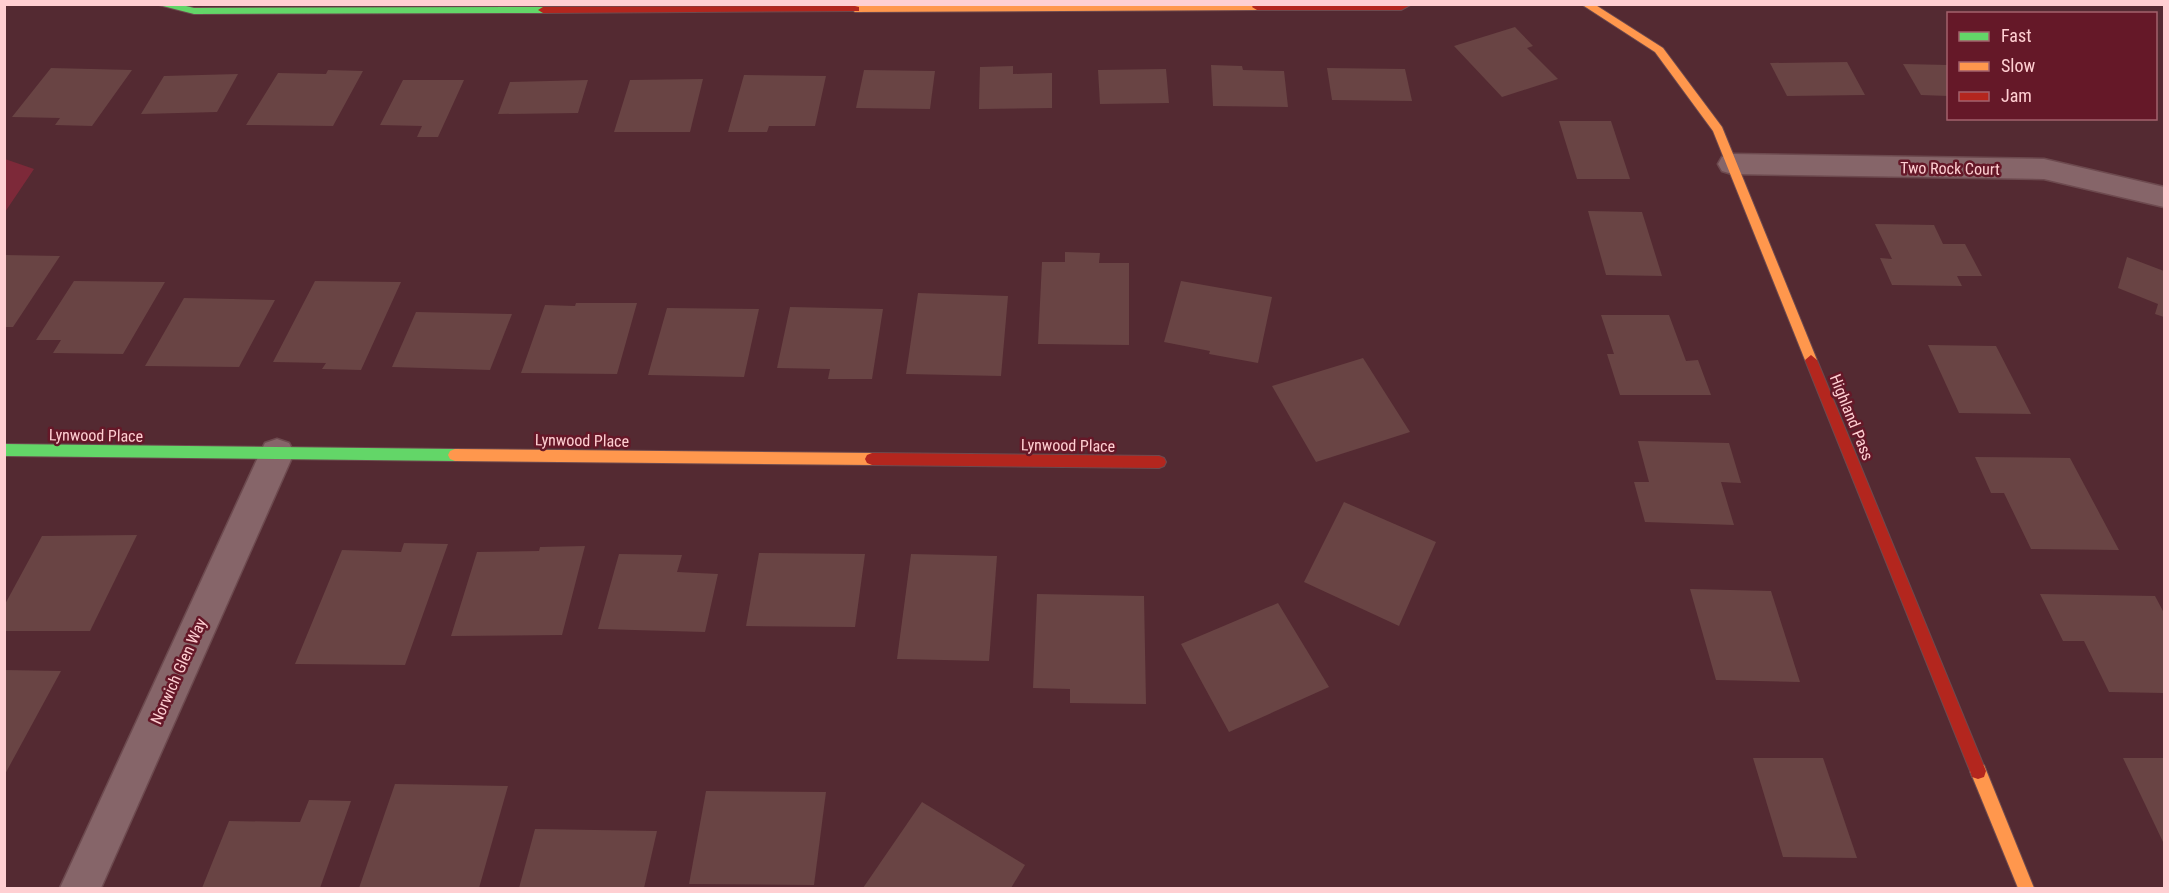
<svg xmlns="http://www.w3.org/2000/svg" width="2169" height="893" font-family="'Roboto Condensed',sans-serif">
  <rect width="100%" height="100%" fill="#542a32"/>
  <path fill="#7d2939" d="M5 159 34 169 5 212 4 159Z"/>
  <g fill="#694444">
    <path d="M1515 27 1533 46 1527 48 1558 79 1502 97 1454 46Z"/>
    <path d="M1847 62 1865 95 1787 96 1770 63Z"/>
    <path d="M1903 64 1948 65V96L1921 95Z"/>
    <path d="M1211 65 1242 66 1243 70 1284 71 1288 107 1213 106Z"/>
    <path d="M1013 66V74L1052 73V108L979 109 980 67Z"/>
    <path d="M51 68 132 70 92 126 55 125 60 118 12 117Z"/>
    <path d="M1327 68 1405 69 1412 101 1332 100Z"/>
    <path d="M1166 69 1169 103 1100 104 1098 70Z"/>
    <path d="M328 70 363 71 333 126 246 125 278 73 326 74Z"/>
    <path d="M864 70 935 71 930 109 856 108Z"/>
    <path d="M238 74 217 112 141 114 164 76Z"/>
    <path d="M744 75 826 76 815 126H769L767 132H728Z"/>
    <path d="M703 79 690 132H614L630 80Z"/>
    <path d="M403 80H464L438 137H417L422 126 380 125Z"/>
    <path d="M588 80 578 113 498 114 510 82Z"/>
    <path d="M1559 121H1611L1630 179H1577Z"/>
    <path d="M1588 211 1642 212 1662 276 1606 275Z"/>
    <path d="M1875 224 1934 225 1943 244H1965L1982 276H1957L1962 286 1892 285 1880 258 1892 259Z"/>
    <path d="M1065 252 1100 253 1099 263H1129V345L1038 344 1042 262H1065Z"/>
    <path d="M4 255 60 256 13 327H4Z"/>
    <path d="M2127 257 2164 271V317L2155 314 2158 304 2118 288Z"/>
    <path d="M74 281 165 282 123 354 53 353 61 340H36Z"/>
    <path d="M315 281 401 282 361 370 322 369 326 363 273 362Z"/>
    <path d="M1181 281 1272 297 1258 363 1209 354 1210 351 1164 342Z"/>
    <path d="M918 293 1008 296 1001 376 906 374Z"/>
    <path d="M184 298 275 300 239 367 145 366Z"/>
    <path d="M576 303H637L617 374 521 373 545 305 575 306Z"/>
    <path d="M790 307 883 309 872 379H828L830 369 777 368Z"/>
    <path d="M667 308 759 309 744 377 648 375Z"/>
    <path d="M416 312 512 314 490 370 392 367Z"/>
    <path d="M1601 315H1669L1686 361 1698 360 1711 395H1620L1607 354H1614Z"/>
    <path d="M1928 345 1996 346 2031 414 1959 413Z"/>
    <path d="M1363 358 1410 432 1316 462 1272 386Z"/>
    <path d="M1638 441 1729 443 1741 483 1721 482 1734 525 1645 522 1634 482H1649Z"/>
    <path d="M1975 457 2070 458 2119 550 2031 549 2004 493H1991Z"/>
    <path d="M1344 502 1436 542 1399 626 1304 582Z"/>
    <path d="M137 535 90 631H4V606L42 536Z"/>
    <path d="M404 543 448 544 405 665 295 664 342 550 401 552Z"/>
    <path d="M585 546 562 635 451 636 477 552 539 551 540 547Z"/>
    <path d="M759 553 865 554 855 627 746 626Z"/>
    <path d="M619 554 682 555 677 572 718 574 705 632 598 629Z"/>
    <path d="M911 554 997 556 989 661 897 659Z"/>
    <path d="M1690 589 1771 591 1800 682 1716 680Z"/>
    <path d="M1037 594 1144 596 1146 704 1070 703V689L1033 688Z"/>
    <path d="M2040 594 2155 596 2164 613V693L2109 692 2084 641H2063Z"/>
    <path d="M1278 603 1329 687 1229 732 1181 644Z"/>
    <path d="M4 670 61 671 4 776Z"/>
    <path d="M1753 758H1823L1857 858 1783 857Z"/>
    <path d="M2123 758H2164V844Z"/>
    <path d="M395 784 508 786 479 888H359Z"/>
    <path d="M706 791 826 792 814 885 689 884Z"/>
    <path d="M309 800 351 801 320 888H202L229 821 300 822Z"/>
    <path d="M922 802 1025 865 1011 888H863Z"/>
    <path d="M535 829 657 831 644 888H519Z"/>
  </g>
  <g fill="none" stroke-linecap="round" stroke-linejoin="round">
    <defs>
      <g id="street">
        <path d="M1732 154 2044 159 2164 187V207L2044 179 1732 174 1722 171 1718 164 1722 157Z"/>
        <path d="M277 439 289 443 294 453 101 888H60L260 453 265 443Z"/>
      </g>
      <g id="fast">
        <path d="M155 4H178L194 8 543 7 548 10 543 13 194 14Z"/>
        <path d="M4 444 455 449 460 451 462 455 460 459 455 461 4 456Z"/>
      </g>
      <g id="slow">
        <path d="M1121 4H1260L1262 7 1257 10 855 12 850 9 855 6Z"/>
        <path d="M1581 4H1594L1663 48 1722 127 1817 360 1816 364 1811 365 1805 360 1713 131 1655 52Z"/>
        <path d="M455 449 872 453 877 455 879 459 877 463 872 465 455 461 450 459 448 455 450 451Z"/>
        <path d="M1978 763 1984 765 2034 888H2018L1970 771 1972 765Z"/>
      </g>
      <g id="jam">
        <path d="M1412 4 1401 10H1257L1252 7 1254 4Z"/>
        <path d="M855 6 859 7V11L543 13 538 10 543 7Z"/>
        <path d="M1811 355 1817 360 1986 771 1984 777 1978 779 1972 777 1970 771 1805 360Z"/>
        <path d="M872 453 1159 456 1164 458 1166 462 1164 466 1159 468 872 465 867 463 865 459 867 455Z"/>
      </g>
    </defs>
    <use href="#street" stroke="#6d4a4f" stroke-width="3"/>
    <use href="#fast" stroke="#6d4a4f" stroke-width="2"/>
    <use href="#slow" stroke="#6d4a4f" stroke-width="2"/>
    <use href="#jam" stroke="#6d4a4f" stroke-width="2"/>
    <use href="#street" fill="#866569" fill-rule="evenodd"/>
    <use href="#fast" fill="#63d668" fill-rule="evenodd"/>
    <use href="#slow" fill="#ff974d" fill-rule="evenodd"/>
    <use href="#jam" fill="#b3261e" fill-rule="evenodd"/>
  </g>
  <g text-anchor="middle" stroke-width="5" stroke-linejoin="round" paint-order="stroke">
    <g font-size="16" fill="#ffcfd2" stroke="#651828">
      <text transform="translate(1950 168) rotate(1)" y="6">Two Rock Court</text>
      <text transform="translate(1852 417) rotate(68)" y="6">Highland Pass</text>
      <text transform="translate(96 435) rotate(1)" y="6">Lynwood Place</text>
      <text transform="translate(582 440) rotate(1)" y="6">Lynwood Place</text>
      <text transform="translate(1068 445) rotate(1)" y="6">Lynwood Place</text>
      <text transform="translate(178 671) rotate(-66)" y="6">Norwich Glen Way</text>
    </g>
  </g>
  <rect width="2169" height="893" fill="none" stroke="#ffcfd2" stroke-width="12"/>
  <rect x="1947" y="12" width="210" height="108" fill="#651828" stroke="#a3616c" stroke-width="1.5"/>
  <rect x="1959" y="32" width="30" height="9" fill="#63d668" stroke="#a3616c" stroke-width="1.5"/>
  <text x="2001" y="42" font-size="18" fill="#ffcfd2">Fast</text>
  <rect x="1959" y="62" width="30" height="9" fill="#ff974d" stroke="#a3616c" stroke-width="1.5"/>
  <text x="2001" y="72" font-size="18" fill="#ffcfd2">Slow</text>
  <rect x="1959" y="92" width="30" height="9" fill="#b3261e" stroke="#a3616c" stroke-width="1.5"/>
  <text x="2001" y="102" font-size="18" fill="#ffcfd2">Jam</text>
</svg>
